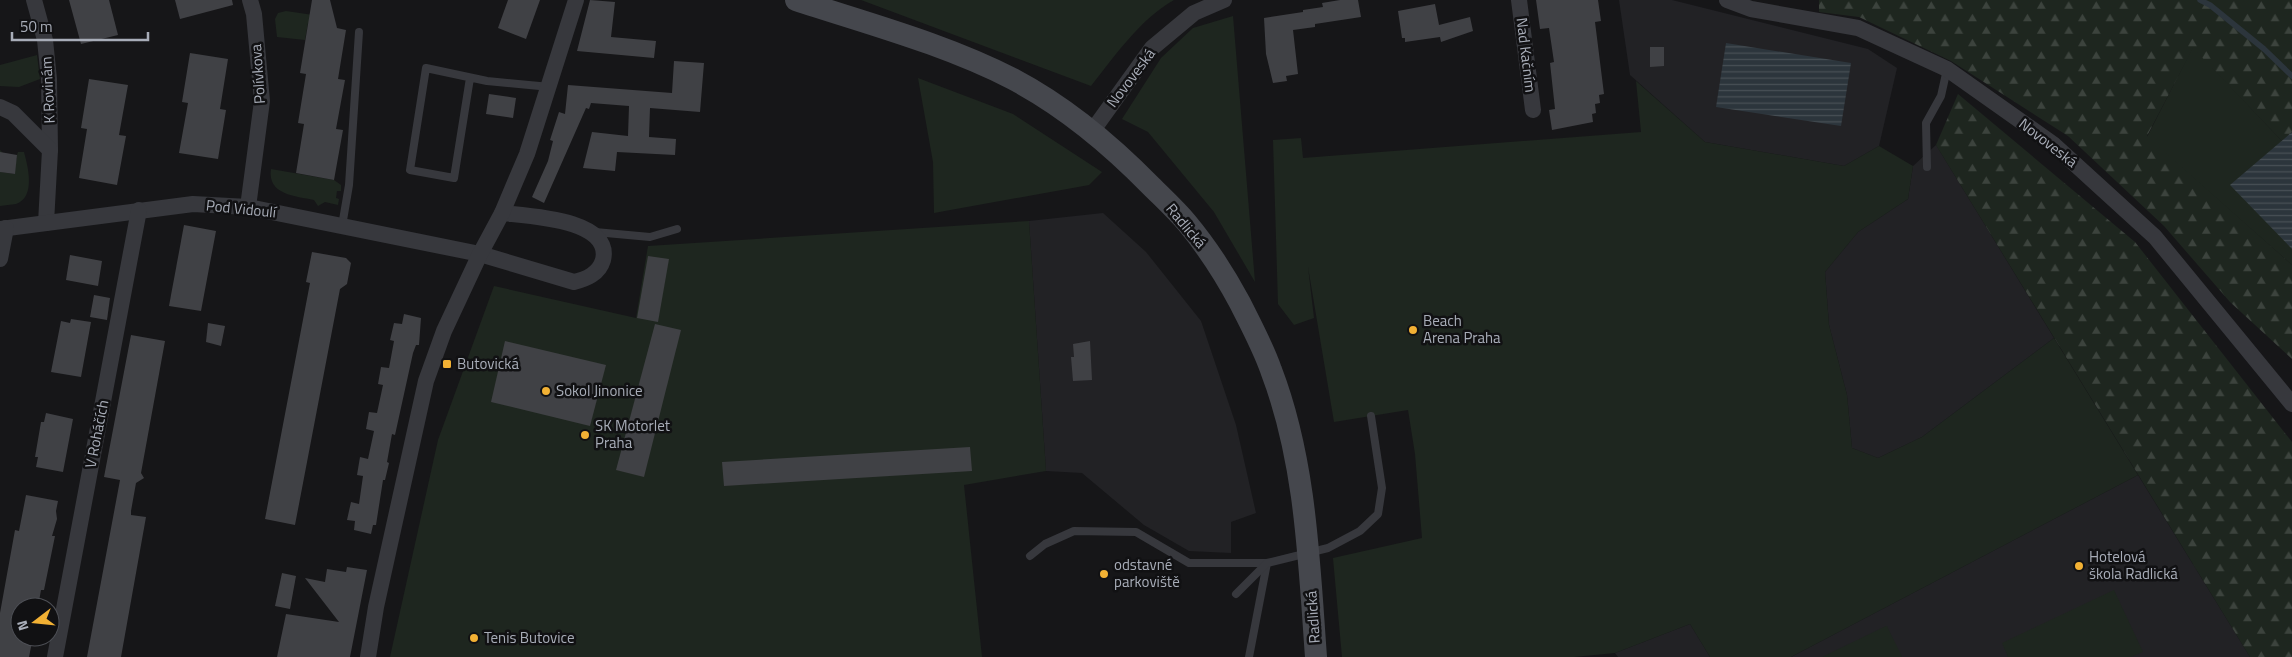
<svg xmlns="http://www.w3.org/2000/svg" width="2292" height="657" font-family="'Titillium Web',sans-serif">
  <defs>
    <pattern id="forest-firs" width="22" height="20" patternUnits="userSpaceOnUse" patternTransform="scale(1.25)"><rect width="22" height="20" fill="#1e261f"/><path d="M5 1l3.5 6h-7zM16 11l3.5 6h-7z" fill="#3c433d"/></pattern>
    <pattern id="water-rules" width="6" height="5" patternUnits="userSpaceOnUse" patternTransform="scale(1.25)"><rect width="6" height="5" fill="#2c353c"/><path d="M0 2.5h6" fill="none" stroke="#485056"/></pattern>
  </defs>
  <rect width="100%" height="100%" fill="#161618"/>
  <g fill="#222225">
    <path d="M1619 0H1672L1868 49 1897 68 1879 146 1844 166 1705 142 1630 75Z"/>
    <path d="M1936 145 2054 338 1922 437 1878 458 1852 448 1847 395 1829 325 1825 272 1858 232 1908 199 1913 166Z"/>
    <path d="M1103 213 1146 252 1201 321 1236 425 1256 513 1231 522V553L1189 551 1144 525 1082 473 1046 471 1029 221Z"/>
    <path d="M2138 475 2250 657H1791Z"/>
    <path d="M1690 624 1710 657H1618L1615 653Z"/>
  </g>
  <g fill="#1e261f">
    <path d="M861 0H1174C1140 19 1115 56 1091 86Z"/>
    <path d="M286 11 320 16 308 23 305 40 277 37 275 19 278 13Z"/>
    <path d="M1233 16 1255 282 1214 212 1148 132 1122 119 1161 58 1193 28Z"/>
    <path d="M2193 47 2282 141 2292 132V265L2147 137Z"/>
    <path d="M37 55 40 79 19 87 0 86V65Z"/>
    <path d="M918 78 1013 114 1102 172 1089 185 934 213 933 162Z"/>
    <path d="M1636 81 1705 142 1844 166 1879 146 1913 166 1908 199 1858 232 1825 272 1829 325 1847 395 1852 448 1878 458 1922 437 2054 338 2138 475 1791 657H1710L1690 624 1615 653 1574 657H1342L1333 558 1422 538 1415 454 1408 410 1334 422 1308 267 1314 318 1294 325 1278 304 1273 140 1301 138 1303 158 1641 132Z"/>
    <path d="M0 150 3 153 1 172 14 174 17 155 18 152H24C28 167 36 197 16 204 11 205 5 205 0 206Z"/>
    <path d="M271 169 334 180 341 185V191H337L336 198 339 199 338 205 325 202 318 206 314 200C296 196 267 195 271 169Z"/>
    <path d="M1029 221 1046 471 964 485 982 657H390L438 440 494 286 636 318 648 246Z"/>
    <path d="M2114 590 2143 652 2131 657H2008L2002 643Z"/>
    <path d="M1887 626 1902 657H1822L1886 626Z"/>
  </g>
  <g fill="url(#forest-firs)">
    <path d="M1819 0H2292V132L2282 141 2193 48 2147 136 2292 265V359L2230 302 2164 226 2068 136 1951 61 1859 17 1819 12Z"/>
    <path d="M1958 94 2135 242 2292 442V657H2250L1936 145Z"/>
  </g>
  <g fill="url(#water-rules)">
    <path d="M1726 43 1851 63 1841 126 1716 107Z"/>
    <path d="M2292 132V249L2230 185Z"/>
  </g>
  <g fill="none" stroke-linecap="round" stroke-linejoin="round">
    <path stroke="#2c353c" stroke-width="5.5" d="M2200 0 2210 5 2264 49 2292 76"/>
  </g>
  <g fill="#404145">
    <path d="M69 0H109L118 35 81 44Z"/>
    <path d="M175 0H232L233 5 180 19Z"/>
    <path d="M312 0H330L337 28 346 30 338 79 345 80 336 129 343 130 334 180 296 173 304 124 298 123 306 74 300 73Z"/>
    <path d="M508 0H540L526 39 498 28Z"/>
    <path d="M590 0 615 2 611 37 656 41 654 58 577 51Z"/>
    <path d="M1340 0H1358L1361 17 1315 24V27L1293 30 1298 74 1286 76 1287 81 1273 83 1266 54 1264 18 1303 12V10L1323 7 1322 3Z"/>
    <path d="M1536 0H1598L1601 21 1595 22 1604 94 1599 95 1600 103 1595 104 1596 113 1592 114 1593 122 1552 130 1549 110 1555 109 1550 63 1554 62 1549 28 1540 29Z"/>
    <path d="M1435 4 1439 25 1470 17 1473 31 1441 42 1440 37 1405 42V38H1402L1398 11Z"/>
    <path d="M1650 47H1664V66L1650 67Z"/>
    <path d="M190 53 228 59 220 109 226 110 218 159 179 153 188 103 182 102Z"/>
    <path d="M674 61 704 63 700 112 650 108 649 137 676 139 675 155 617 152 615 171 583 168 592 132 628 136 629 106 591 103 589 109 586 108 544 203 532 197 548 161 553 141 550 140 559 112 565 114 568 85 672 93Z"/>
    <path d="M89 79 128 85 119 135 126 136 117 185 79 178 87 129 81 128Z"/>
    <path d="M489 94 516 98 513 118 486 114Z"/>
    <path d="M0 152 17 155 15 174 0 172Z"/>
    <path d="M184 225 216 231 201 311 169 306Z"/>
    <path d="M312 252 346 258 351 263 347 284 340 289 295 525 265 519 310 283 306 282Z"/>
    <path d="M70 255 102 261 98 286 66 280Z"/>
    <path d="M648 256 669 259 658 322 637 318Z"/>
    <path d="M94 295 110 298 107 320 90 317Z"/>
    <path d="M404 314 421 318 419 345H416L413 353 395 435 392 434 387 462 389 463 385 480H383L376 525H373L371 534 354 530 355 521 347 520 351 502 359 504 363 476 357 475 360 457 368 459 374 431 366 429 369 412 377 413 383 385 378 384 381 367 389 368 394 341 390 340 394 323 402 324Z"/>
    <path d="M71 319 91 322 81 377 51 372 61 321 70 323Z"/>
    <path d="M208 323 225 326 221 346 206 342Z"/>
    <path d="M655 324 681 330 644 477 616 470Z"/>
    <path d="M131 335 165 341 141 473 144 478 136 483 131 511V515L146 517 121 657H87L120 480 104 477Z"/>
    <path d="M505 341 606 365 590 426 491 402Z"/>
    <path d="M1090 341 1092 380 1073 381 1071 357H1074L1073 344Z"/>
    <path d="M46 413 73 419 63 472 36 467 38 457H35L41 422H44Z"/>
    <path d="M970 447 972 471 724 486 722 462Z"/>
    <path d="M26 495 58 501 56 511 57 519 52 536H55L44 590H41L38 607H20V637H33L29 657H0V613L15 530 19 531Z"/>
    <path d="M347 567 367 570 350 657H277L286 614 339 622 305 578 325 582 327 569 346 572Z"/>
    <path d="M282 573 296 576 290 609 275 606Z"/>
  </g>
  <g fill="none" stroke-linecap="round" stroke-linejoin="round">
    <g stroke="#37383d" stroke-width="8">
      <path d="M470 78 454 178 410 170 426 68 487 81 550 87"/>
      <path d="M1927 167 1926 123 1941 96 1947 69"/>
      <path d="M342 226 349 185 359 32"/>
      <path d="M595 232 650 237 677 229"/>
      <path d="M1030 556 1045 544 1074 531 1136 532 1189 563H1267L1249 657"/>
      <path d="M1236 594 1267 563 1328 548 1360 531 1378 514 1382 488 1371 416"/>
    </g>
    <g stroke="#37383d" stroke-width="16">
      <path d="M34 0 45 40 49 79 50 150"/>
      <path d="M1519 0 1533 110"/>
      <path d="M1727 0 1751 9 1858 28 1947 69 2053 144 2155 237 2292 404"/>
      <path d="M0 107 13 113 50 150 46 223"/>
      <path d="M1093 130 1152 48 1194 13 1224 0"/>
      <path d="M248 207 262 101 254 14 250 0"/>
      <path d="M0 229 193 204 248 207 480 254 574 282C586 279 599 274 603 260 613 219 528 216 502 213"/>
      <path d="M0 259 6 228"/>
      <path d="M55 657 139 210"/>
      <path d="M368 657 376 607 426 381 444 331 480 254 502 213 527 154 576 0"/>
    </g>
    <path stroke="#45474d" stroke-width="22" d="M796 0C869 24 945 44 1013 79 1066 107 1110 144 1151 186 1163 198 1176 210 1187 223 1207 247 1225 275 1240 303 1251 325 1263 347 1271 370 1306 461 1309 562 1316 657"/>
  </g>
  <g fill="#f2b134" stroke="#111113" stroke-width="2">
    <circle cx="1413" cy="330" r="5"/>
    <rect x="442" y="359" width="10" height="10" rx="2.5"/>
    <circle cx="546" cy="391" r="5"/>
    <circle cx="585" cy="435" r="5"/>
    <circle cx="2079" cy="566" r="5"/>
    <circle cx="1104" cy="574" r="5"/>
    <circle cx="474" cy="638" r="5"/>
  </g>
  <g text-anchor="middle" stroke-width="5" stroke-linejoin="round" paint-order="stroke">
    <g font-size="15" fill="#a8adb8" stroke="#111113">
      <text transform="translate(1526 55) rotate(83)" y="5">Nad Kačním</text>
      <text transform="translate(258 74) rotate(-94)" y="5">Polívkova</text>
      <text transform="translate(1131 78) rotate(-53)" y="5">Novoveská</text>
      <text transform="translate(48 90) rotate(-93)" y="5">K Rovinám</text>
      <text transform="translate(2048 143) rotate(38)" y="5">Novoveská</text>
      <text transform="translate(241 209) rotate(6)" y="5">Pod Vidoulí</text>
      <text transform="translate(1186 226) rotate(50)" y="5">Radlická</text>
      <text transform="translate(97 434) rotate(-79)" y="5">V Roháčích</text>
      <text transform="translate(1313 617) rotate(-94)" y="5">Radlická</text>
    </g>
    <g font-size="15" fill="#a8adb8" stroke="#111113" text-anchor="start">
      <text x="1423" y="326">Beach<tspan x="1423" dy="17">Arena Praha</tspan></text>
      <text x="457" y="369">Butovická</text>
      <text x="556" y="396">Sokol Jinonice</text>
      <text x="595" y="431">SK Motorlet<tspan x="595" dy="17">Praha</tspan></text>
      <text x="2089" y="562">Hotelová<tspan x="2089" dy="17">škola Radlická</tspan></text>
      <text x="1114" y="570">odstavné<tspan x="1114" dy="17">parkoviště</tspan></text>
      <text x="484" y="643">Tenis Butovice</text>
    </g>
  </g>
  <g transform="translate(35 622) rotate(254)"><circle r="24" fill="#111113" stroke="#4d4f55"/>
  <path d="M0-4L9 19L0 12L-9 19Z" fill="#f2b134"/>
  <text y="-8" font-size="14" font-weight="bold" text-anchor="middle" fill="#a8adb8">N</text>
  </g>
  <path d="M12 32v8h136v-8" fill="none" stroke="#a8adb8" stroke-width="2.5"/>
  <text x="20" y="32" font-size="15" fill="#a8adb8" stroke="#111113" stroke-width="4" paint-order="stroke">50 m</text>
</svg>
